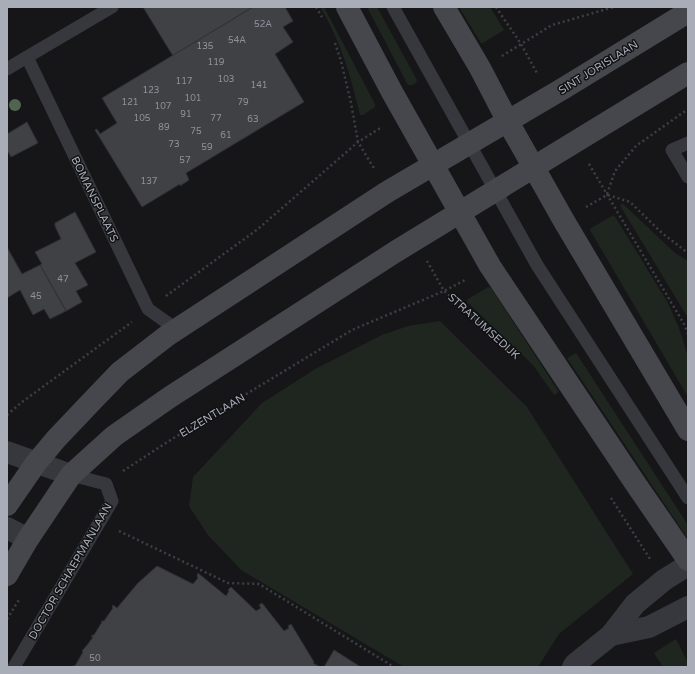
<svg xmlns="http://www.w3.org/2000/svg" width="695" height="674" font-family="'Varela Round',sans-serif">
  <rect width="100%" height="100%" fill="#161618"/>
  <g fill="#1e261f">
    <path d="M320 7H324L375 104V107L363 115H360C351 77 341 41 320 7Z"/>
    <path d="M367 7H377L417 80C416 84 412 86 408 85Z"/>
    <path d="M459 7H490L504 30 483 43H481Z"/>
    <path d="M623 204 675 253 688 261V318L621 207 620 205Z"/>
    <path d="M614 215 668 303 679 328 688 356V397L590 230 591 228Z"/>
    <path d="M488 287 491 288 559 392 554 395 533 365 467 302 468 299Z"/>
    <path d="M440 321 527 407 633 574 559 634 538 667H404L241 570 208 535 189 506 193 477 262 403 317 368 382 335 408 326Z"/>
    <path d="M576 353 688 525V539L567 358Z"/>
    <path d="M676 639 688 663V667H663L654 653Z"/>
  </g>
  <g fill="#404145" stroke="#303034">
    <path d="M143 7H253L173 56Z"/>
    <path d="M253 7H285L293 21 283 27 293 42 275 54 304 102 186 173 189 180 180 186V184L142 207 95 130 97 129 100 134 117 123 102 98Z"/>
    <path d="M27 122 38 143 11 157 7 150V134Z"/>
    <path d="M75 212 96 252 75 263 88 285 76 291 82 302 66 311 40 265 42 264 35 252 61 239 55 226V223Z"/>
    <path d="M7 247 22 274 40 265 66 311 50 319 44 309 33 315 20 290 7 298Z"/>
    <path d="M157 566 193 584 198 578 197 576 198 573 226 596 229 591 228 590 231 587 256 611 261 608 259 605 262 603 284 631 289 628 288 626 291 624 314 662 313 663 320 667H73L74 665 75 666 83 652 82 651 88 644 93 637 91 636 93 635H94L102 622 101 621H104L113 608 112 607 113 605 117 608 138 583Z"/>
    <path d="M334 650 356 664 361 667H324Z"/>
  </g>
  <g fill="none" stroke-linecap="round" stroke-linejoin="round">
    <g stroke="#3d3f44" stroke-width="2.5" stroke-dasharray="2 3" stroke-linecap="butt">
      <path d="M316 7 322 17"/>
      <path d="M496 7 521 44 538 75"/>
      <path d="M335 43 341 61 351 103 358 142 375 170"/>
      <path d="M502 56 552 25 614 7"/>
      <path d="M589 164 684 324 688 334"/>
      <path d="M607 194 615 171 636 146 688 109"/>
      <path d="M608 195 630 202 662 233 688 253"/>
      <path d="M586 207 607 195"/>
      <path d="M427 261 444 291 518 357"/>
      <path d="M166 296 258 229 358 142 382 127"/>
      <path d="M7 415 22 402 132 322"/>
      <path d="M123 471 172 439 352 330 444 291 467 279"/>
      <path d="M611 498 650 559"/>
      <path d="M119 531 228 583 259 584 394 667"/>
      <path d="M7 619 20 598"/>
    </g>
    <g stroke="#37383d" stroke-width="13">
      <path d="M393 7 537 265 688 498"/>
      <path d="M27 57 112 7"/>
      <path d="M7 69 27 57 148 309 176 329"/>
      <path d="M688 143 672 150 688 177"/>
      <path d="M14 667 112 501 106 484 71 475"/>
    </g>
    <g stroke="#37383d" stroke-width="22">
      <path d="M7 452 71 475"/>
      <path d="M7 528 28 539"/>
      <path d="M611 635 649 627 688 607"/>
      <path d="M573 667 575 664 611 635 635 604 664 580 688 565"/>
    </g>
    <g stroke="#45474d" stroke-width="22">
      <path d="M347 7 392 92 490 266 635 483 688 560"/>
      <path d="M444 7 480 68 508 122 564 221 688 430"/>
      <path d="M7 505 36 463 56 439 94 399 120 372 168 335 387 192 564 88 688 12"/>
      <path d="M7 575 28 539 71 475 114 436 170 397 395 252 688 73"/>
    </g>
  </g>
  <circle fill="#506452" cx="15" cy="105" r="6"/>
  <g text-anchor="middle" stroke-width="3" stroke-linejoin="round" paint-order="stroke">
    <g font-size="9" fill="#8e929b">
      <text x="263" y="27">52A</text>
      <text x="237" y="43">54A</text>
      <text x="205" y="49">135</text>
      <text x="216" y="65">119</text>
      <text x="226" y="82">103</text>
      <text x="184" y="84">117</text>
      <text x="259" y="88">141</text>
      <text x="151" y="93">123</text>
      <text x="193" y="101">101</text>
      <text x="130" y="105">121</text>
      <text x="243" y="105">79</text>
      <text x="163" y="109">107</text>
      <text x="186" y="117">91</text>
      <text x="142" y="121">105</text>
      <text x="216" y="121">77</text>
      <text x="253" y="122">63</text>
      <text x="164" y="130">89</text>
      <text x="196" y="134">75</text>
      <text x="226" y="138">61</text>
      <text x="174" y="147">73</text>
      <text x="207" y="150">59</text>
      <text x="185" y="163">57</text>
      <text x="149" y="184">137</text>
      <text x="63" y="282">47</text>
      <text x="36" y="299">45</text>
      <text x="95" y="661">50</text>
    </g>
    <g font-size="11" fill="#a8adb8" stroke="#111113">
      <text transform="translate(598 67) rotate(-32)" y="4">SINT JORISLAAN</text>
      <text transform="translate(95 199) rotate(64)" y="4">BOMANSPLAATS</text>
      <text transform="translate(484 326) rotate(42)" y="4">STRATUMSEDIJK</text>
      <text transform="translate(212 415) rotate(-31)" y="4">ELZENTLAAN</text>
      <text transform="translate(70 571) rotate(-60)" y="4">DOCTOR SCHAEPMANLAAN</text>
    </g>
  </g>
  <rect width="695" height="674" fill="none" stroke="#a8adb8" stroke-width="16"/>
</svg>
